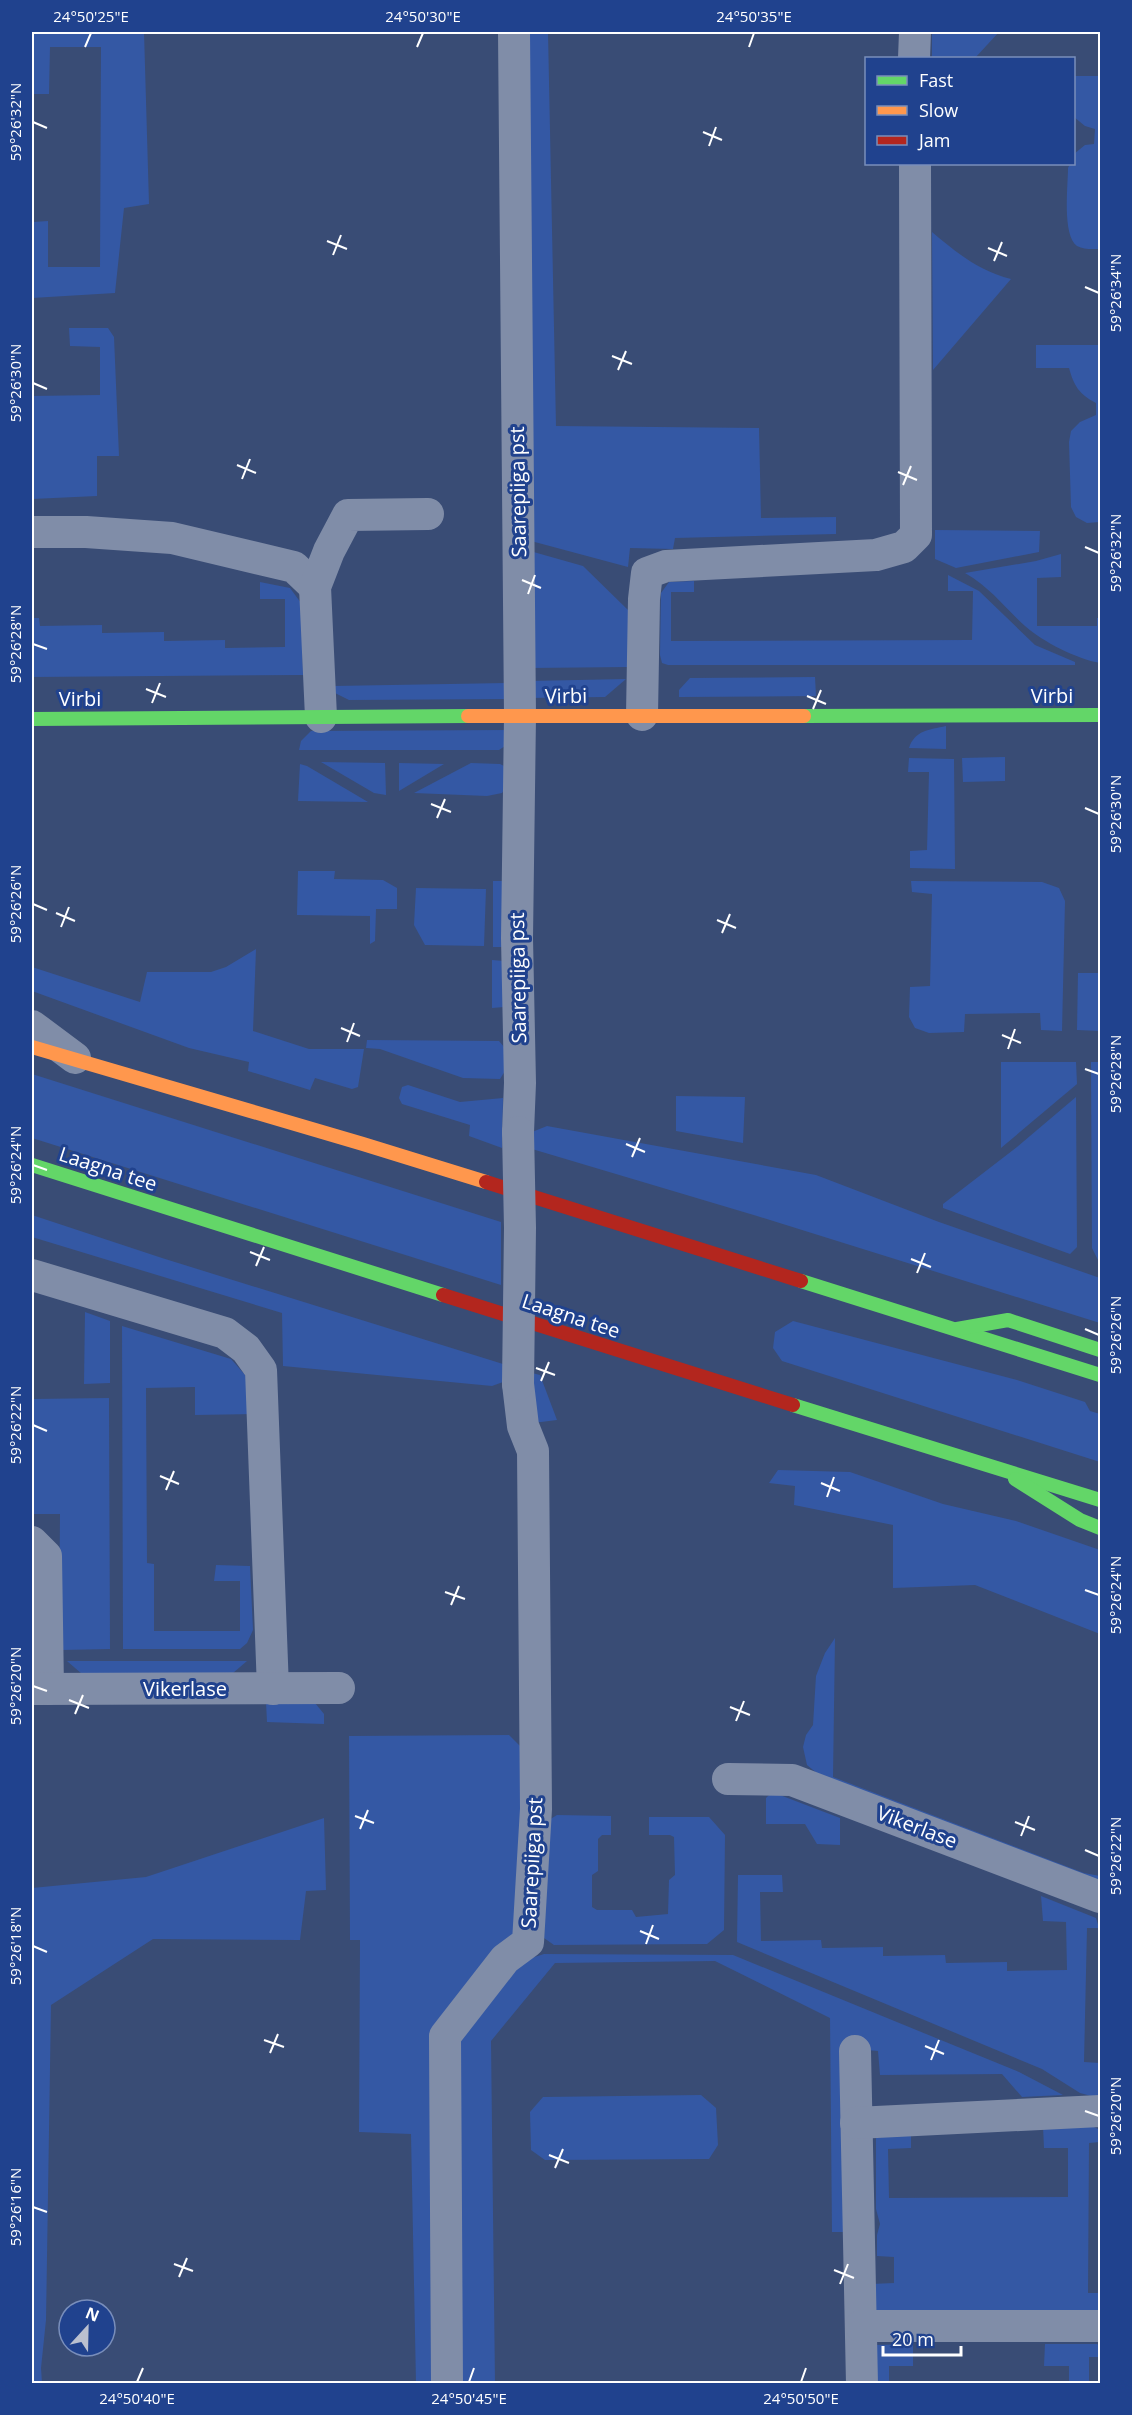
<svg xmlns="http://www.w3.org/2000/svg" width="1132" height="2415" font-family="'Open Sans',sans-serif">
  <rect width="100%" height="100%" fill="#394c75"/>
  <g fill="#3458a4">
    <path d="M32 32H144L149 204 124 208 115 293 32 298 33 222 48 221V267H100L101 47H50L49 94H33Z"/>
    <path d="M523 32H548L556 426 759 428 761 518 836 517V534L675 538 673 549 630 548 628 567 531 541Z"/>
    <path d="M932 32H999L975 58H932Z"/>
    <path d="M1074 76H1100V249C1093 249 1084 250 1077 246 1062 235 1068 186 1068 168L1070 164H1074V154L1085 145 1094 144 1095 129 1085 126 1074 117Z"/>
    <path d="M932 232C957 253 979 271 1011 279L933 370Z"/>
    <path d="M69 328H108L114 337 119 456H97V496L32 499V396L100 395V347L70 346Z"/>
    <path d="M1036 345H1100V522L1087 523 1076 517 1071 507 1069 442 1071 431 1080 422 1096 415V403C1079 394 1074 386 1069 368H1036Z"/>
    <path d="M935 530 1040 531 1039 552 956 568 935 559Z"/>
    <path d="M530 551 583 566 628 610 629 667 529 668Z"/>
    <path d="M1061 554V577L1037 578V626H1097V618H1100V663C1077 659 1043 642 1025 626 1003 606 992 589 965 573L1036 561Z"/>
    <path d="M948 575 979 591 1035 645 1075 662V665H668L662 663 660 655 661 593 669 582 694 581V592H671V641L972 640 973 591H948Z"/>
    <path d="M260 582 290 588 301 603 303 675 32 677V618H39L40 626 102 625V633L164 632V641L225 640V648L285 647V599H260Z"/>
    <path d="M815 677 816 696 679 697V690L690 678Z"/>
    <path d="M626 679 605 697 527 698 528 681Z"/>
    <path d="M507 683V699L349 700 335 693 333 686Z"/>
    <path d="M946 726V749L909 748C915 730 929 730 946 726Z"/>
    <path d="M507 730 508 744 499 750H299L301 741 311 731Z"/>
    <path d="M1005 757V781L963 782 962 758Z"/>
    <path d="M909 758 954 759 955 869 910 868V851L927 850 929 772H908Z"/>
    <path d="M321 762 385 763 386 795 374 793Z"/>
    <path d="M399 763 444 764 399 791Z"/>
    <path d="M471 763 500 764 506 767V787L502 793 487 796 414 793Z"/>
    <path d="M300 764 307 766 368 802 298 801Z"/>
    <path d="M298 871H335L334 879 383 880 397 888V909H376L375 941 370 944V916L297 915Z"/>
    <path d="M493 881H507L506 947H493Z"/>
    <path d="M911 881 1042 882 1059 888 1065 901 1062 1031 1041 1030 1040 1013 965 1014 964 1032 929 1033 915 1028 909 1017 910 987 930 986 932 894 912 892Z"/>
    <path d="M416 888 486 889 484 946 425 945 414 925Z"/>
    <path d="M256 949 253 1031 309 1049H364L358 1087 352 1089 315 1078 310 1090 248 1071 249 1062 189 1048 32 991V967L140 1002 147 972H211L226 967Z"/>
    <path d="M492 960 504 961V1007L492 1008Z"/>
    <path d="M1078 973H1100V1031L1077 1030Z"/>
    <path d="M367 1040 499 1041 504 1047 505 1071 500 1079 463 1078 380 1049 366 1048Z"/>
    <path d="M1001 1062H1076L1077 1084 1001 1148Z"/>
    <path d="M1091 1062H1100V1264L1092 1248Z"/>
    <path d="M32 1074 501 1222V1285L32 1138Z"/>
    <path d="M408 1085 460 1102 503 1098 502 1148 469 1136 470 1125 402 1104 399 1098 402 1087Z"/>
    <path d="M676 1096 745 1097 743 1143 676 1131Z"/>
    <path d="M1076 1097 1077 1247 1070 1254 943 1208V1204L1017 1147Z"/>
    <path d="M547 1126 816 1175 939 1222 1100 1278V1323L757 1216 532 1149V1132Z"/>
    <path d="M32 1215 162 1258 503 1364V1382L492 1386 283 1366 282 1313 32 1237Z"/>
    <path d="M85 1312 110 1321V1383L84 1384Z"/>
    <path d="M793 1321 1017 1380 1085 1402 1090 1411 1100 1414V1462L782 1361 773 1348 775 1332Z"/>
    <path d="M122 1326 231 1359 246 1376 256 1414 195 1415V1387L146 1388 147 1563 154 1564V1631H240V1581H214L216 1565 250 1566 253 1630 247 1643 240 1649H123Z"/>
    <path d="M532 1373 540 1375 557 1420 533 1423Z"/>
    <path d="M109 1398 110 1649 61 1650 59 1640 60 1514H32V1399Z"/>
    <path d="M778 1470 850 1472 943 1504 1016 1521 1100 1550V1634L975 1585 893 1588V1525L794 1505 795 1486 769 1483Z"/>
    <path d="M835 1638 833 1777 1084 1873 1100 1876V1885L824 1779 807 1765 803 1747 806 1735 813 1725 816 1676 825 1653Z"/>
    <path d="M67 1661H247L233 1673 82 1674Z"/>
    <path d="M266 1702 315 1703 324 1714V1724L267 1722Z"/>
    <path d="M509 1735 526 1752 518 1933 449 2015 436 2383H416L411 2134 359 2132 360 1940H350L349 1736Z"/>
    <path d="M772 1792 840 1818V1845L817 1844 805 1824H766V1798Z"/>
    <path d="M557 1815 611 1816V1835H602L598 1839V1871L592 1875V1907L597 1910H632L636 1917 668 1914 669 1880 675 1875 674 1837 670 1835H649V1817H709L725 1835 724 1930 707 1944 554 1945 544 1938 549 1820Z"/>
    <path d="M324 1818 326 1890 306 1891 300 1940 153 1939 51 2005 46 2320 41 2368 42 2383H33L32 1888 146 1877Z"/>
    <path d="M738 1875H782L783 1892H760L761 1941 821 1940 822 1948 883 1947V1956L945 1955 946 1963 1007 1962V1971L1067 1970 1066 1922 1043 1921 1041 1896 1096 1918 1099 1928H1087L1084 2062 1100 2063V2094L1095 2097 1080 2093 1042 2069 737 1942Z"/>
    <path d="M544 1954 733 1955 1019 2072 1063 2095 1022 2097 1002 2074 880 2075 878 2051 844 2048 848 2232H832L830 2018 715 1961 555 1963 491 2041 495 2383H457L452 2053 519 1962Z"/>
    <path d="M701 2095 716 2108 718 2145 709 2159 545 2160 531 2150 530 2112 543 2097Z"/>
    <path d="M1090 2125 1098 2129 1100 2142 1089 2143 1088 2293H1100V2314L877 2311 872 2303 871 2284 894 2283V2257L877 2256V2235L880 2224 876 2209V2137L911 2128V2148L888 2149 889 2198 1068 2197V2148H1044L1043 2126Z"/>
    <path d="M913 2344V2366H889V2383H872L875 2345Z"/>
    <path d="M1045 2344H1097L1100 2346V2357H1089V2383H1069V2366H1044Z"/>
  </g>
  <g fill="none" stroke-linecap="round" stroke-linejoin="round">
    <g stroke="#808da8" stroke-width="32">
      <path d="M514 32 520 716 517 938 520 1083 518 1132"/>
      <path d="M914 58 915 32"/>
      <path d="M32 532H86L172 538 294 567 315 587"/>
      <path d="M642 715 644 599 647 573 666 566 876 555 904 547 916 535 915 164"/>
      <path d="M321 717 315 587 329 551 348 515 428 514"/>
      <path d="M32 1026 75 1058"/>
      <path d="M32 1275 225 1333 246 1349 261 1370 273 1689"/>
      <path d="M32 1542 46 1556 48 1689"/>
      <path d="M32 1689 339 1688"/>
      <path d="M728 1779 792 1780 1100 1897"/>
      <path d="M855 2051 862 2384"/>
      <path d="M856 2123 1100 2111"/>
      <path d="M861 2326H1100"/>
      <path d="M447 2384 445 2036 505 1959 528 1942 536 1809 533 1451 523 1426 518 1384"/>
    </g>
    <g stroke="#63d668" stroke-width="14">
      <path d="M804 716 1100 715"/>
      <path d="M32 719 468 716"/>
      <path d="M32 1165 443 1295"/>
      <path d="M801 1281 1100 1375"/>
      <path d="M957 1329 1008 1320 1100 1350"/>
      <path d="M793 1405 1100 1500"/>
      <path d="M1015 1479 1080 1520 1100 1528"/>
    </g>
    <g stroke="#ff974d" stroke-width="14">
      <path d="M468 716H804"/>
      <path d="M32 1047 363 1144 486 1182"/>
    </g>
    <g stroke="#b3261e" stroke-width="14">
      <path d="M486 1182 801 1281"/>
      <path d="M443 1295 793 1405"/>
    </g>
    <path stroke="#808da8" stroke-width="32" d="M518 1132 520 1228 518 1384"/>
  </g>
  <path fill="none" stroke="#fff" stroke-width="2" d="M85 47 91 33M417 47 423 33M749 47 754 33M33 122 47 128M703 132 722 140M709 146 716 127M327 241 347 249M988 248 1007 256M333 255 341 235M994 261 1002 242M1085 287 1099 293M612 356 632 364M618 370 626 351M33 383 47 389M237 465 256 473M898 472 917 480M242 479 250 459M903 485 911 466M1085 547 1099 553M522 580 541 588M528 594 535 575M33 644 47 649M146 689 166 697M807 696 826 704M152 703 160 683M813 709 821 690M431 804 451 812M1085 808 1099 814M437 818 445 799M33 904 47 910M56 913 75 921M717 920 736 928M61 927 69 907M722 933 730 914M341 1028 360 1036M1002 1035 1021 1043M347 1042 354 1023M1008 1049 1015 1029M1085 1069 1099 1074M626 1144 645 1152M632 1157 640 1138M33 1165 47 1170M250 1252 270 1260M911 1259 931 1267M256 1266 264 1247M917 1273 925 1253M1085 1329 1099 1335M536 1368 555 1375M541 1381 549 1362M33 1425 47 1431M160 1476 179 1484M821 1483 840 1491M166 1490 174 1471M827 1497 834 1477M1085 1590 1099 1595M445 1592 465 1599M451 1605 459 1586M33 1686 47 1691M69 1700 89 1708M730 1707 750 1715M75 1714 83 1695M736 1721 744 1701M355 1816 374 1823M1015 1822 1035 1830M360 1829 368 1810M1021 1836 1029 1816M1085 1850 1099 1856M640 1931 659 1939M646 1944 653 1925M33 1946 47 1952M264 2040 284 2047M925 2046 944 2054M270 2053 278 2034M931 2060 939 2040M1085 2111 1099 2116M549 2155 569 2163M555 2168 563 2149M33 2207 47 2212M174 2264 193 2271M834 2270 854 2278M179 2277 187 2258M840 2284 848 2264M137 2382 143 2368M469 2382 474 2368M801 2382 806 2368"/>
  <g text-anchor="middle" stroke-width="6" stroke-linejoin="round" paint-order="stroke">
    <g font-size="20" fill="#fff" stroke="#20428e">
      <text transform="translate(518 492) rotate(-91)" y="7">Saarepiiga pst</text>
      <text transform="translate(566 696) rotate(-1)" y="7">Virbi</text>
      <text x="1052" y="703">Virbi</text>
      <text x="80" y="706">Virbi</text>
      <text transform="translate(518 978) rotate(-91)" y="7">Saarepiiga pst</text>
      <text transform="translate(108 1169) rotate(18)" y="7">Laagna tee</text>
      <text transform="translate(571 1316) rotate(18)" y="7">Laagna tee</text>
      <text x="185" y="1696">Vikerlase</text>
      <text transform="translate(917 1827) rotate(21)" y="7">Vikerlase</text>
      <text transform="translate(532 1863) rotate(-87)" y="7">Saarepiiga pst</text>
    </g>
  </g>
  <rect width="1132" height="2415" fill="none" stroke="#20428e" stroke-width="66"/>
  <rect x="865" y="57" width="210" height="108" fill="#20428e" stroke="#798ebb" stroke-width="1.5"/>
  <rect x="877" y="76" width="30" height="9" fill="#63d668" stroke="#798ebb" stroke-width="1.5"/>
  <text x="919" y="87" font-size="18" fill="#ffffff">Fast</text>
  <rect x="877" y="106" width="30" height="9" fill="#ff974d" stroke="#798ebb" stroke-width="1.5"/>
  <text x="919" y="117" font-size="18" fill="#ffffff">Slow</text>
  <rect x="877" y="136" width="30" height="9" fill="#b3261e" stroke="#798ebb" stroke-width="1.5"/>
  <text x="919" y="147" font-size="18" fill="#ffffff">Jam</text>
  <g transform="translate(87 2328) rotate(22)"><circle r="28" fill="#20428e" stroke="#798ebb" stroke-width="1.5"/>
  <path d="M0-4.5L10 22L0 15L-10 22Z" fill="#bac0cf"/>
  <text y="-9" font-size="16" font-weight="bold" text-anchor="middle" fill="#ffffff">N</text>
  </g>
  <path d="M883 2346v9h78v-9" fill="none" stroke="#ffffff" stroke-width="3"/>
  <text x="892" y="2346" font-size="18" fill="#ffffff" stroke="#20428e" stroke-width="4.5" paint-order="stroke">20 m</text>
  <rect x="33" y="33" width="1066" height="2349" fill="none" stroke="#fff" stroke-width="2"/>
  <g font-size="15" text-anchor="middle" fill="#fff">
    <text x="91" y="22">24°50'25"E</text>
    <text x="423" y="22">24°50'30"E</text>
    <text x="754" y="22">24°50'35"E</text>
    <text transform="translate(16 122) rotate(-90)" y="5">59°26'32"N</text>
    <text transform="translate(1116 293) rotate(-90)" y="5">59°26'34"N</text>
    <text transform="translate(16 383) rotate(-90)" y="5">59°26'30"N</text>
    <text transform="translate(1116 553) rotate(-90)" y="5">59°26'32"N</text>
    <text transform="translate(16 644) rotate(-90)" y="5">59°26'28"N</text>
    <text transform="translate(1116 814) rotate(-90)" y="5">59°26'30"N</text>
    <text transform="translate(16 904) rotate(-90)" y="5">59°26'26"N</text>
    <text transform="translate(1116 1074) rotate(-90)" y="5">59°26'28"N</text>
    <text transform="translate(16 1165) rotate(-90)" y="5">59°26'24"N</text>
    <text transform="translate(1116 1335) rotate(-90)" y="5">59°26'26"N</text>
    <text transform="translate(16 1425) rotate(-90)" y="5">59°26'22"N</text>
    <text transform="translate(1116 1595) rotate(-90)" y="5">59°26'24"N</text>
    <text transform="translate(16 1686) rotate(-90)" y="5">59°26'20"N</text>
    <text transform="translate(1116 1856) rotate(-90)" y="5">59°26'22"N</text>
    <text transform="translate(16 1946) rotate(-90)" y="5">59°26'18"N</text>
    <text transform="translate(1116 2116) rotate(-90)" y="5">59°26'20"N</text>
    <text transform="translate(16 2207) rotate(-90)" y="5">59°26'16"N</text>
    <text x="137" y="2404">24°50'40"E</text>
    <text x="469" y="2404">24°50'45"E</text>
    <text x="801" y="2404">24°50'50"E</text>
  </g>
</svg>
